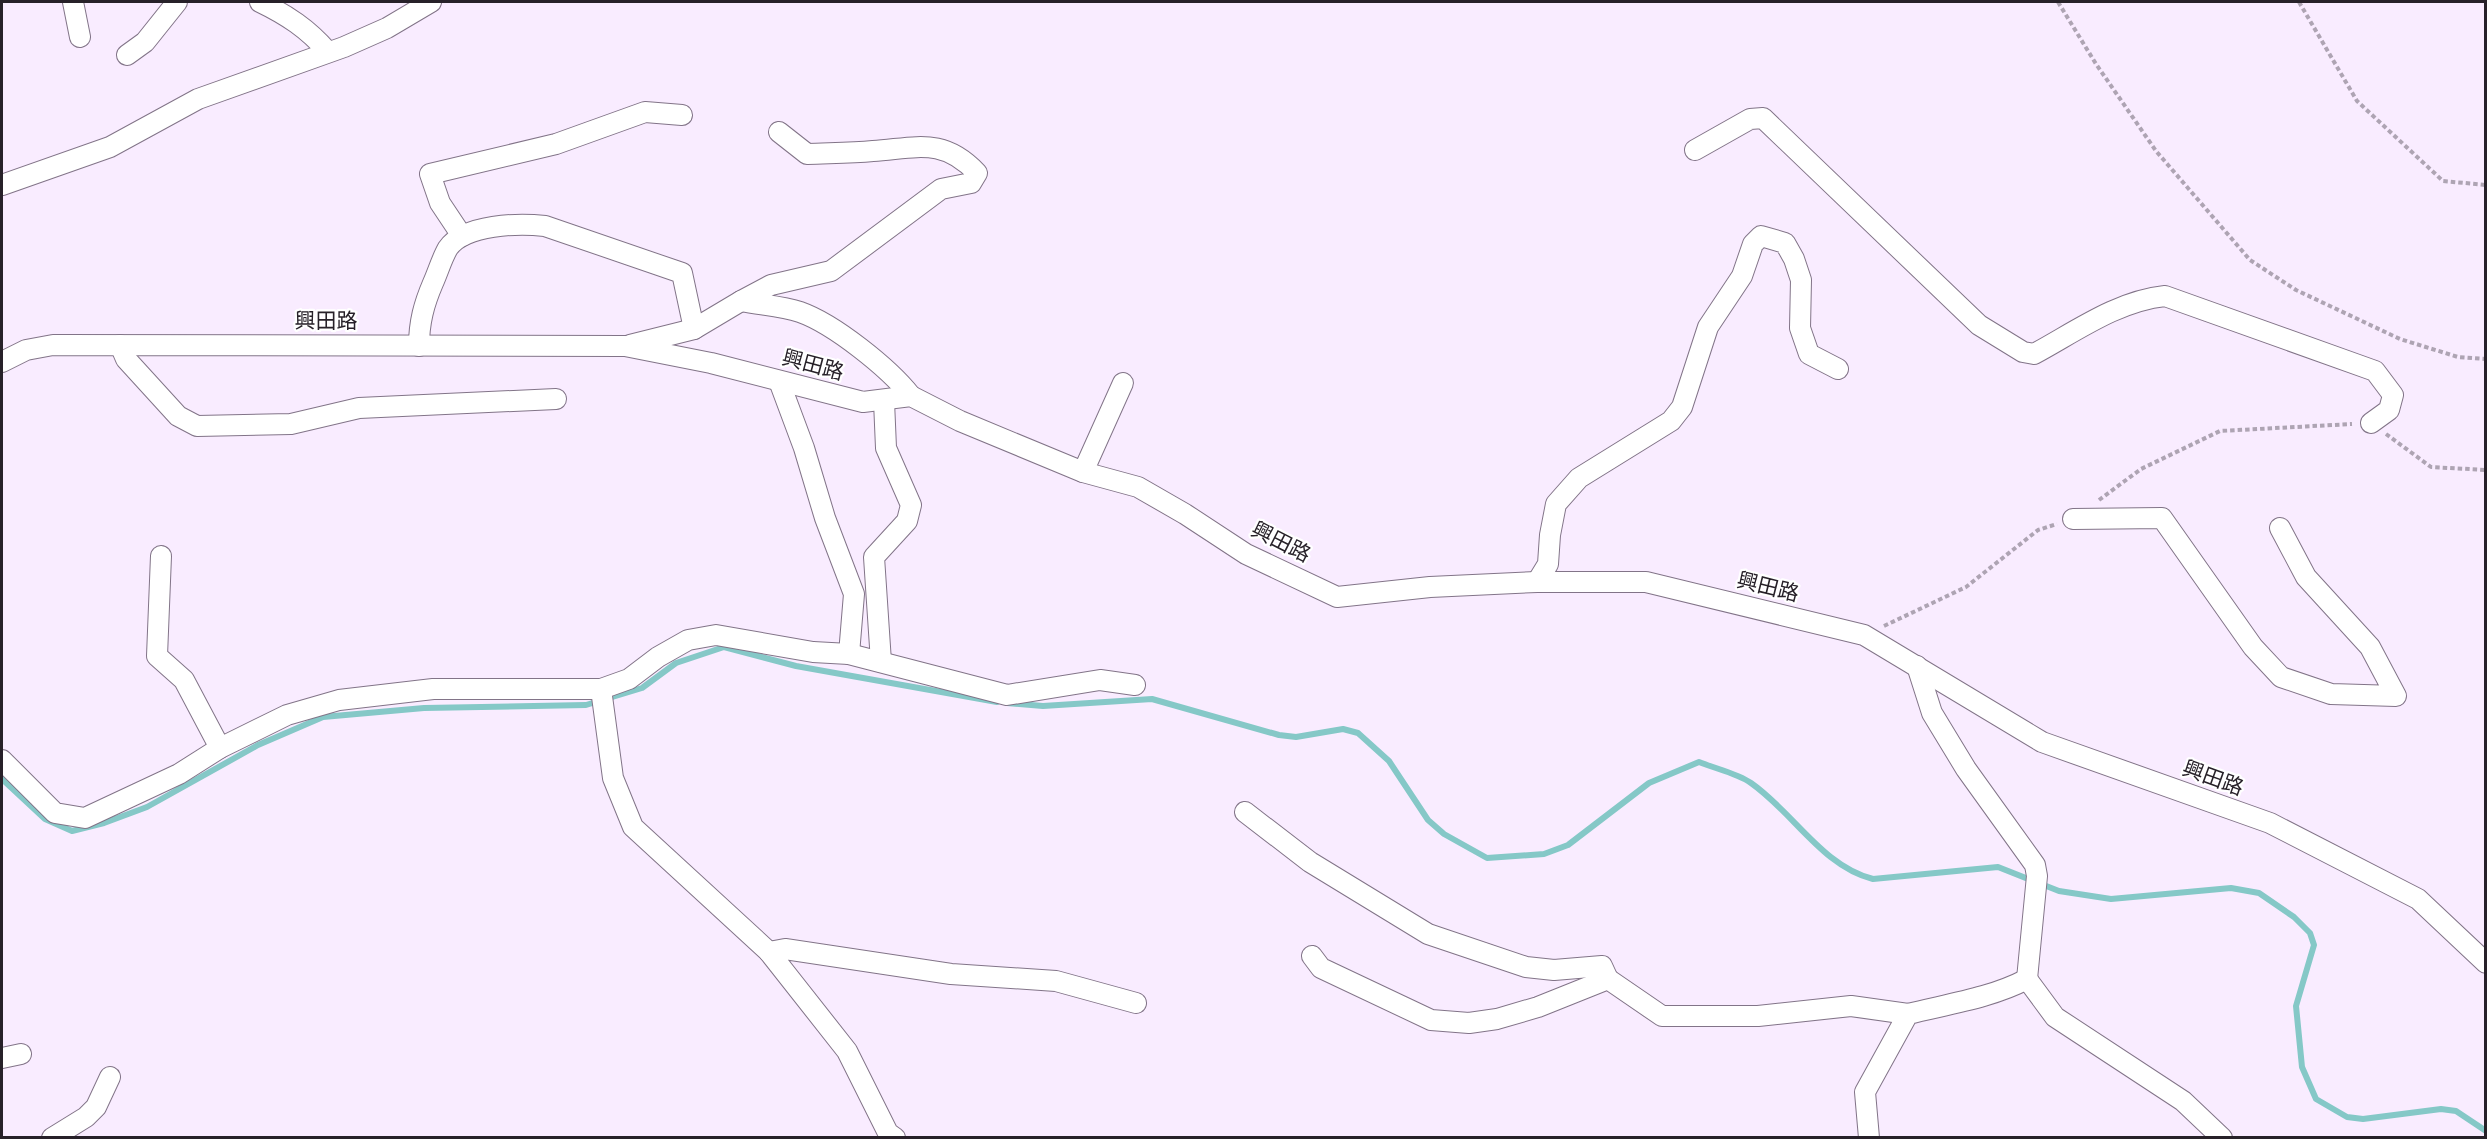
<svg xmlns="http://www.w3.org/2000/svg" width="2487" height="1139" font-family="'PT Sans Narrow','Noto Sans TC',sans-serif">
  <rect width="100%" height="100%" fill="#f9ecff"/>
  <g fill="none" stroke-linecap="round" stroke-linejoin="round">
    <g stroke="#85c8c7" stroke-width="6">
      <path d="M1007 703 1043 706 1152 699 1279 735 1296 737 1343 729 1358 733 1389 761 1428 820 1444 834 1487 858 1544 854 1568 845 1649 783 1699 762C1716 769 1737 773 1751 783 1794 813 1822 866 1873 879L1998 867 2059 891 2111 899 2231 888 2259 893 2294 917 2310 933 2314 945 2296 1006 2302 1067 2316 1099 2347 1117 2363 1119 2441 1109 2456 1111 2486 1131"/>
      <path d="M2 779 45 819 72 831 104 823 147 807 258 745 323 717 424 708 586 705 642 688 676 663 724 647 796 666 997 702"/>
    </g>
    <defs>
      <g id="minor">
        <path d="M73 2 80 37"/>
        <path d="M260 2C287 15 308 29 327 51"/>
        <path d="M127 55 145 42 177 2"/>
        <path d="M779 132 807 154C829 153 851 153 873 151 917 148 943 137 977 173L971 183 941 189 831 271 771 285 741 301C760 305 782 306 800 312 834 324 889 368 911 396"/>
        <path d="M1695 150 1750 119 1763 118 1979 325 2023 352 2034 354C2075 332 2117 301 2165 296L2375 371 2393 395 2389 410 2371 423"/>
        <path d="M2 185 110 147 198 99 344 47 387 28 431 2"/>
        <path d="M462 236 440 203 430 174 556 144 645 112 682 115"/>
        <path d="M120 345 126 359 178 416 197 426 291 424 359 408 556 399"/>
        <path d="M630 345 694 329 741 301"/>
        <path d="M419 346C419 322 424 304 433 283 438 272 442 258 448 248 465 224 519 223 545 226L682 273 694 329"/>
        <path d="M2 362 26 350 53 345 625 346 711 363 863 402 911 396 960 421 1083 472 1138 487 1185 514 1246 554 1337 597 1430 587 1537 582H1646L1864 635 2042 742 2270 823 2418 899 2486 963"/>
        <path d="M1083 472 1123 383"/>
        <path d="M2073 519 2162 518 2253 647 2281 677 2331 694 2396 696 2370 647 2306 577 2280 528"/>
        <path d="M161 556 157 656 184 680 220 748"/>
        <path d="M1537 582 1548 564 1550 535 1556 504 1579 478 1671 421 1682 407 1708 327 1742 276 1753 244 1761 236 1785 243 1794 259 1801 280 1800 328 1809 354 1838 369"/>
        <path d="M849 654 1007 695 1100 680 1135 685"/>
        <path d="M881 662 874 557 907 521 911 505 886 448 884 401"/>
        <path d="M1917 666 1932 713 1966 769 2035 865 2037 876 2027 979"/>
        <path d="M601 689 613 778 633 827 769 952"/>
        <path d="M2 760 55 813 85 818 179 774 220 748 287 715 339 700 433 689H601L629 679 658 657 688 640 716 635 813 652 849 654 854 594 825 518 804 448 779 381"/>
        <path d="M1245 812 1310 862 1428 934 1526 967 1554 970 1602 966 1608 979"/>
        <path d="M1312 956 1321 968 1431 1020 1469 1023 1497 1019 1538 1007 1608 979 1662 1016H1758L1851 1006 1908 1014"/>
        <path d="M2 1058 21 1054"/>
        <path d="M52 1138 86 1117 96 1107 110 1077"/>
        <path d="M895 1138 888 1133 847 1051 769 952 785 949 951 974 1056 981 1136 1003"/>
        <path d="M1869 1138 1865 1092 1908 1014C1948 1004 1991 998 2027 979L2055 1017 2183 1101 2222 1138"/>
      </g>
    </defs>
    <use href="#minor" stroke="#827488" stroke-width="22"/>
    <g stroke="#aea4b3" stroke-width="4" stroke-dasharray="4.5 3" stroke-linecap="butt">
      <path d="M2058 2 2096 64 2156 151 2250 260 2296 290 2400 339 2458 357 2486 359"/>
      <path d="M2299 2 2357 101 2443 181 2486 185"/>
      <path d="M2386 434 2431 467 2486 470"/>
      <path d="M2099 500 2141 469 2220 431 2352 424"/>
      <path d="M1884 626 1966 587 2038 530 2057 524"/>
    </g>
    <use href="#minor" stroke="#fff" stroke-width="20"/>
  </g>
  <g text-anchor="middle" stroke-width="4.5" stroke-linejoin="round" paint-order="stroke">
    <g font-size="21" fill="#272129" stroke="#fff">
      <text x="326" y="328">興田路</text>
      <text transform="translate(813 365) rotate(15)" y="7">興田路</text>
      <text transform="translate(1281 542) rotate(27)" y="7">興田路</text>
      <text transform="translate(1768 587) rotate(14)" y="7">興田路</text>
      <text transform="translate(2213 778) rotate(20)" y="7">興田路</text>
    </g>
  </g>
  <rect width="2487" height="1139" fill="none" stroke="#272129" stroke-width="6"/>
</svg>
